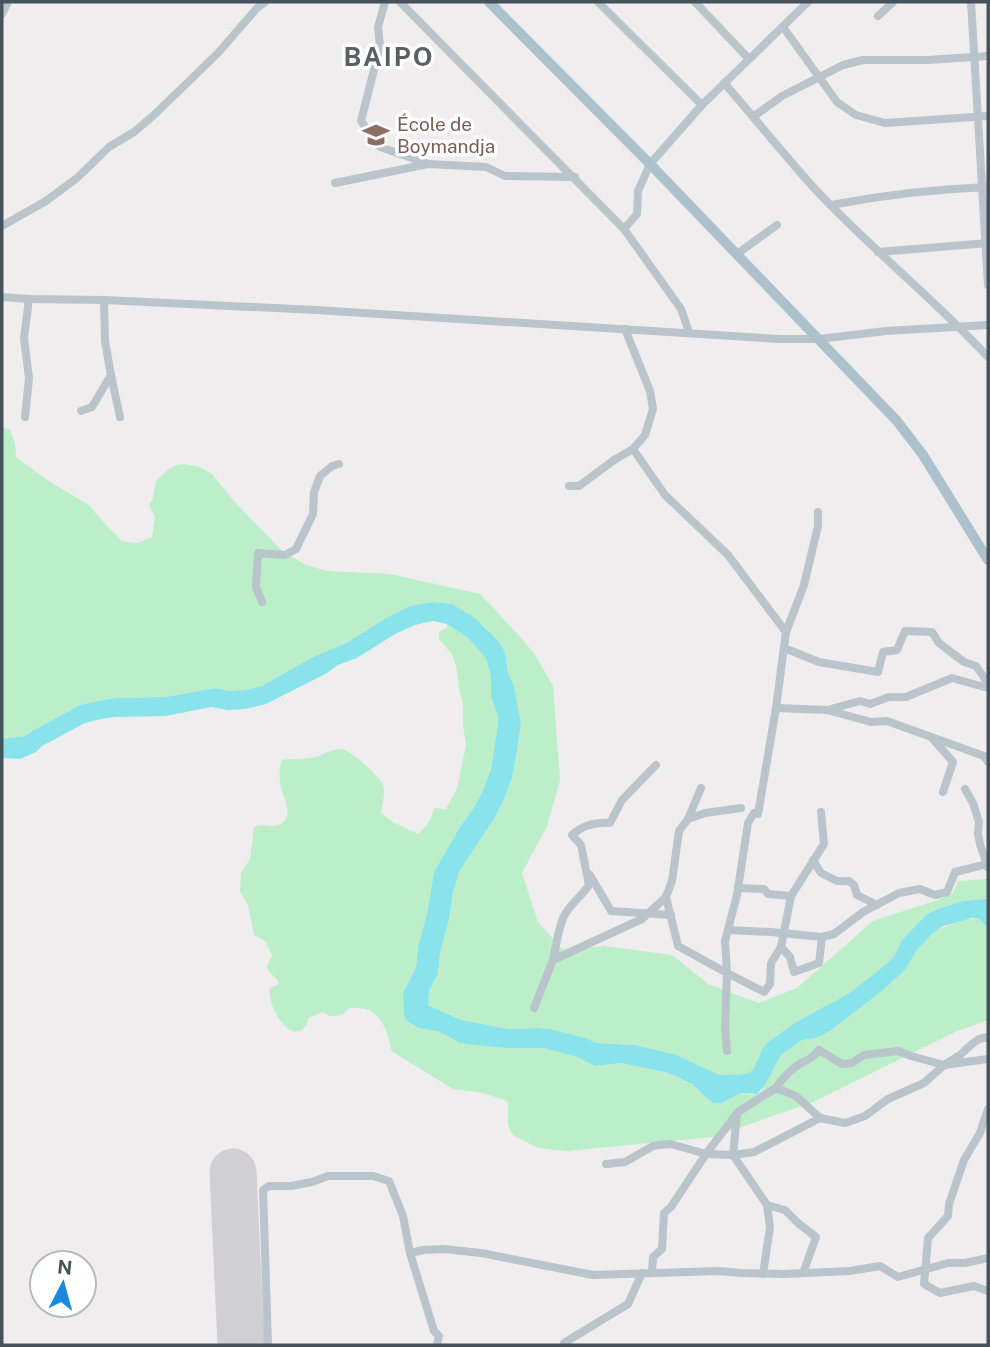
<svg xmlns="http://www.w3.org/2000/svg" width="990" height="1347" font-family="'Public Sans',sans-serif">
  <rect width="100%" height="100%" fill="#f0edee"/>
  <g fill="#bbeec9">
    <path d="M2 427 10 430 15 443 16 457 50 482 89 505 106 525 122 541 137 543 152 537 155 517 149 505 153 498 156 481 169 469 176 465 185 464 200 467 212 474 234 501 282 551 304 564 326 571 390 574 480 594 513 629 533 652 553 686 560 780 547 826 522 873 538 922 562 949 605 946 672 955 708 984 759 1003 797 988 873 921 938 900 953 893 958 881 988 879V900L986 899 964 901 938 909 927 914 902 940 893 958 873 975 848 994 798 1021 768 1042 763 1048 753 1071 747 1074 719 1075 677 1055 635 1045 596 1043 586 1038 550 1029 538 1028 509 1029 461 1020 427 1004 429 991 438 974 440 953 449 919 454 888 459 872 495 817 505 797 513 774 521 726 514 686 508 672 505 652 483 625 452 604 433 602 410 606 388 617 346 643 311 658 262 686 245 690 230 691 213 688 166 697 115 698 98 701 80 705 34 730 25 736 2 739Z"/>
    <path d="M447 624 468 638 486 658 491 677V697L498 716V724L491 769 484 788 475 806 460 827 434 872 427 914 418 947 416 968 403 992 404 1015 408 1022 419 1028 440 1032 456 1041 505 1048H544L577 1057 595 1066 621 1063 669 1073 692 1084 708 1099 722 1103 741 1093 753 1095 761 1092 781 1055 802 1040 816 1038 830 1031 883 990 905 970 917 950 936 930 967 919 978 918 988 928V1020L955 1032 813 1102 713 1137 566 1151 538 1148 513 1135 511 1132 508 1124V1102L505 1100 483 1093 453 1089 393 1052 391 1049C386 1024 378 1005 349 1008 342 1017 332 1019 322 1012L309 1018C307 1021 307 1025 304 1028 287 1044 266 1001 270 988L278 985 279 982 268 970 267 966 272 955 265 941 254 935 248 905 240 891 241 873 250 859 254 827C263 823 272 829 281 824 294 816 284 798 281 788 279 778 279 769 282 760 293 758 304 760 315 757 324 755 332 748 342 749 351 751 380 776 383 785 386 793 382 804 381 813L393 822 418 834 429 822 435 808 446 809 457 789 466 745 463 725V705L459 689 456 665 452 654 439 639V632L447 628Z"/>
  </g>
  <path fill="#89e3eb" d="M433 602 452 604 476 619 498 641 505 652 508 672 514 686 521 725 513 774 505 797 495 817 459 872 453 892 449 919 440 953 438 974 429 991 428 1005 461 1020 509 1029 538 1028 550 1029 586 1038 596 1043 635 1045 677 1055 719 1075 747 1074 753 1070 763 1048 768 1042 798 1021 848 994 873 975 893 958 902 940 927 914 938 909 963 901 986 899 988 900V928L978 918H971L955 923 943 926 933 933 917 950 905 970 883 990 830 1031 816 1038 802 1040 781 1055 765 1085 757 1094 741 1093 722 1103H714L708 1099 692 1084 669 1073 621 1063 595 1066 577 1057 544 1048H505L460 1043 440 1032 419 1028 408 1022 404 1015 403 992 416 968 418 947 427 914 434 872 460 827 475 806 484 788 491 769 498 724V716L491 697V677L486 658 468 638 447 624 433 621 415 625 395 634 357 658 338 665 327 673 266 704 245 709 228 710 211 707 166 716 115 717 101 719 85 723 42 746 36 752 20 759 2 758V739L25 736 34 730 80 705 98 701 115 698 166 697 214 688 230 691 245 690 262 686 311 658 346 643 388 617 410 606Z"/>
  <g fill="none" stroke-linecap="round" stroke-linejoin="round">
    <path stroke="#d0d0d3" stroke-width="47" d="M233 1172 241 1345"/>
    <g stroke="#b9c4cb" stroke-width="8">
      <path d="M385 2 378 27 380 46 361 121 380 147 426 163"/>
      <path d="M400 2 624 229 681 309 689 332"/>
      <path d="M598 2 702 105"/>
      <path d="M695 2 749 59"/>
      <path d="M971 2 988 285"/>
      <path d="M2 14 8 2"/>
      <path d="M878 16 893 2"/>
      <path d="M783 27 837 102 856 115 885 123 988 116"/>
      <path d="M724 83C755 118 784 155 815 189 870 248 933 298 988 357"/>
      <path d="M753 117 782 96 843 65 863 60H928L988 56"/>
      <path d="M335 183 428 164 486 167 505 176 575 177"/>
      <path d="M831 205C883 195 936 189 988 187"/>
      <path d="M2 226 46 201 77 178 109 147 134 132 154 115 218 53 257 8 265 2"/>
      <path d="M624 229 637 214 638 191 650 164 702 105 808 2"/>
      <path d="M878 252 988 243"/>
      <path d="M737 254 777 225"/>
      <path d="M2 297 29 299 104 300 316 310 779 339H819L886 331 988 325"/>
      <path d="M111 375 120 417"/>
      <path d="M81 411 92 407 111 375 105 341 104 300"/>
      <path d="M25 417 29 378 24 338 29 299"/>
      <path d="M633 449 665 495 728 555 786 632 776 708 758 814"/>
      <path d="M569 486H579L614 460 633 449 645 435 653 409 650 391 625 329"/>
      <path d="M262 602 256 587 258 553 285 555 296 549 313 514 314 492 320 476 332 466 339 464"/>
      <path d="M786 632 804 585 818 526V512"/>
      <path d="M784 648 819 662 878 672 883 652 897 650 905 631 932 632 939 643 964 662 976 666 988 683"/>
      <path d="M776 708 827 710 860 701 870 704 889 697H906L952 678 988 688"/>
      <path d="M827 710 871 722 887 721 984 756 988 762"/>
      <path d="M932 738 953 762 943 792"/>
      <path d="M965 789 973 803 979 822 978 834 980 844 988 868"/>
      <path d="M688 819 705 813 741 808"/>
      <path d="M813 860 821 873 837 881H849L854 885 857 895 877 905"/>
      <path d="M590 875 611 911 671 915"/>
      <path d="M738 888 764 889 768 894 791 896"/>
      <path d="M666 897 678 946 727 973 764 992 770 984 771 963 781 947 791 896 824 844 821 812"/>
      <path d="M729 930 771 932 822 937 834 934 863 912 899 893 920 889 935 895 947 892 955 872 987 864"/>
      <path d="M781 947 790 957 794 972 819 963 822 937"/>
      <path d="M553 960C556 946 558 929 564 916 570 904 582 896 589 885L581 845 572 835C583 825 595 822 610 823L622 800 656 765"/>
      <path d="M534 1008 553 960 642 919 666 897 672 881 679 831 688 819 701 788"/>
      <path d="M727 1051 725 1027 727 973 725 941 737 895 748 823 754 813"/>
      <path d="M776 1088C782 1079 791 1069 801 1063 810 1059 812 1058 819 1050L842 1064 852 1063 864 1055 898 1051 911 1056 944 1065 988 1059"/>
      <path d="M988 1109 980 1133 964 1160 949 1204 948 1216 928 1238 924 1284 940 1293 974 1286 988 1291"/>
      <path d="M737 1115 733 1155 767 1205 770 1227 763 1274"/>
      <path d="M606 1164 625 1162 653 1146 659 1145 671 1144 706 1154 733 1155 754 1152 820 1118 845 1123 865 1116 888 1099 924 1083 944 1065 960 1055 972 1044 979 1039 988 1037"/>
      <path d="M767 1205 785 1210 798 1223 816 1237 803 1273"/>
      <path d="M410 1253 434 1331 439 1336 437 1345"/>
      <path d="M652 1273 653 1257 662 1249 664 1213 671 1207 706 1154 738 1112 776 1088 796 1096 820 1118"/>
      <path d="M268 1345 263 1190 269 1186H291L312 1182 328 1176H373L389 1181 403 1216 410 1253 423 1250 444 1249 481 1253 593 1275 719 1271 741 1273 784 1274 850 1271 880 1266 898 1277 948 1263H965L988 1258"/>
      <path d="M564 1345V1343L628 1304 642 1273"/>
    </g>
    <path stroke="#adc1cd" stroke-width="10" d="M489 2 650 164 897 421 923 455 988 560"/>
  </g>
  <defs>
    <symbol id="school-bare" viewBox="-9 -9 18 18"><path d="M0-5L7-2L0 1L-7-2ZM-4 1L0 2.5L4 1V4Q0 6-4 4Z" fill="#8d6e63" stroke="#fff" stroke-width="2.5" paint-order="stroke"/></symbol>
  </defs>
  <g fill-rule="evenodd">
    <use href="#school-bare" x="357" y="116" width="38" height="38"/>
  </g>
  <g text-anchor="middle" stroke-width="7" stroke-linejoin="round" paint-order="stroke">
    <g font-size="19" fill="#785e54" stroke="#fff" text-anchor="start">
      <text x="397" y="131">École de<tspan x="397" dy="22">Boymandja</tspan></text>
    </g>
    <g font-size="26" font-weight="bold" letter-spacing="2" fill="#5a5f62" stroke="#fff">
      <text x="389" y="66">BAIPO</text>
    </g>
  </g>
  <rect width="990" height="1347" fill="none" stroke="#46535b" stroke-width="7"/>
  <g transform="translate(63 1284) rotate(6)"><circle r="33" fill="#ffffff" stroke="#b5babd" stroke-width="2"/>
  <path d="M0-5L12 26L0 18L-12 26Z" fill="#1a88de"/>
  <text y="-10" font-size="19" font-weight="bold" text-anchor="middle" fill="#46535b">N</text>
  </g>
</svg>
